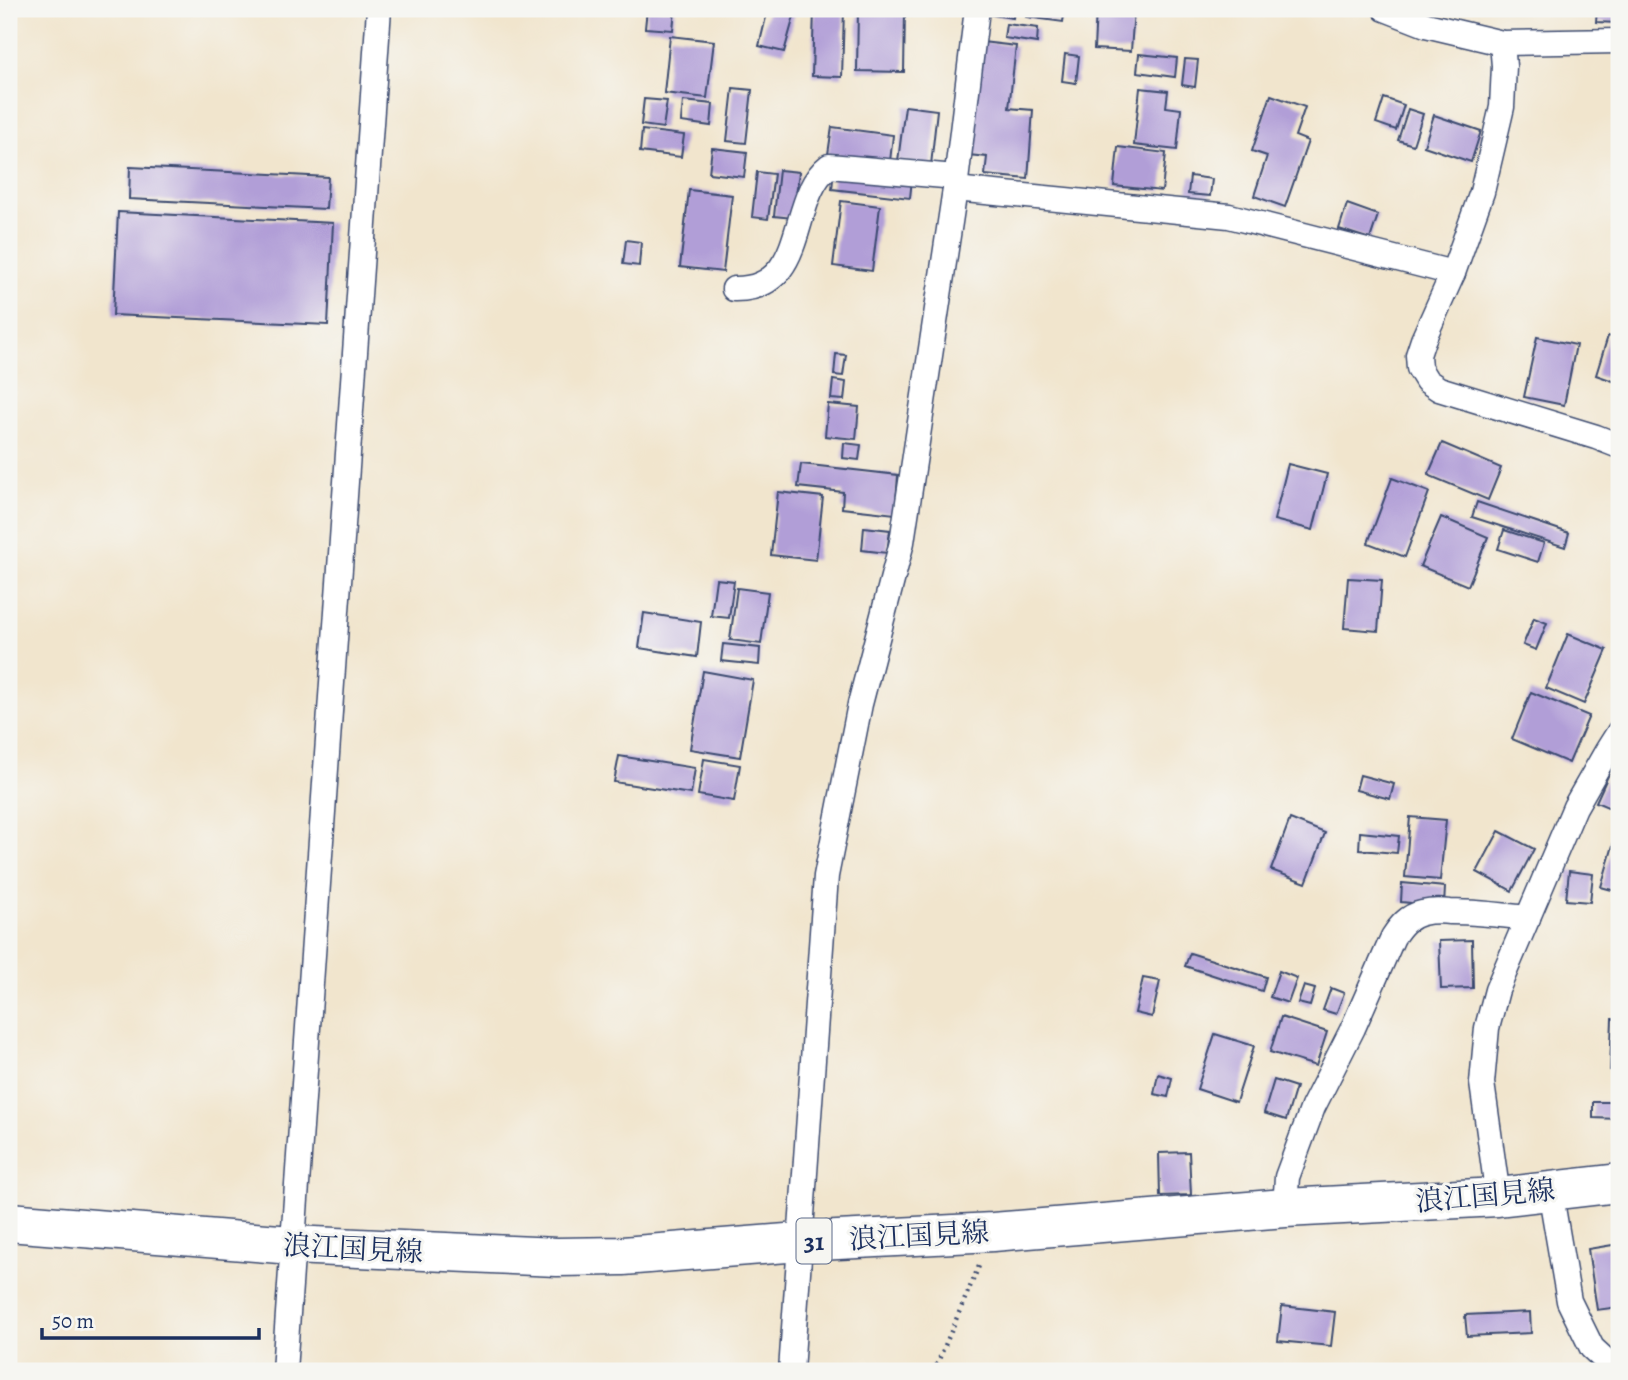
<svg xmlns="http://www.w3.org/2000/svg" width="1628" height="1380" font-family="Alegreya,'Noto Serif JP',serif">
  <rect width="100%" height="100%" fill="#f6f6f2"/>
  <filter id="ink" filterUnits="userSpaceOnUse"><feTurbulence type="fractalNoise" baseFrequency=".0143" numOctaves="2"/><feDisplacementMap in="SourceGraphic" scale="14" xChannelSelector="R" yChannelSelector="G"/><feConvolveMatrix kernelMatrix="1 2 1 2 8 2 1 2 1" color-interpolation-filters="sRGB"/></filter>
  <filter id="wash" filterUnits="userSpaceOnUse"><feTurbulence type="fractalNoise" baseFrequency=".00686" numOctaves="4" result="noise"/><feDisplacementMap in="SourceGraphic" scale="28" xChannelSelector="R" yChannelSelector="G"/><feGaussianBlur stdDeviation="1.57" result="paint"/><feColorMatrix in="noise" values="0 0 0 0 0 0 0 0 0 0 0 0 0 0 0 0 0 1.4 0 .05"/><feComposite in="paint" operator="in"/></filter>
  <g filter="url(#wash)">
    <rect width="100%" height="100%" fill="#f1e5cd"/>
    <g id="blocks">
      <g fill="#b19ed7">
        <path d="M647 9H675L673 30 645 28Z"/>
        <path d="M768 9H796L784 52 759 46Z"/>
        <path d="M814 9H844L842 77 812 76Z"/>
        <path d="M858 9H905L904 72 857 71Z"/>
        <path d="M993 9H1014L1013 18 992 15Z"/>
        <path d="M1027 9H1065L1063 22 1026 17Z"/>
        <path d="M1096 9H1134L1131 51 1094 49Z"/>
        <path d="M1597 9H1619V23L1596 22Z"/>
        <path d="M1006 24 1038 28 1037 43 1004 38Z"/>
        <path d="M670 36 714 41 707 98 664 93Z"/>
        <path d="M982 42 1016 46 1009 108 1033 110 1028 179 985 175 987 157 969 155Z"/>
        <path d="M1065 54 1079 56 1076 83 1062 81Z"/>
        <path d="M1139 54 1177 58 1175 77 1137 72Z"/>
        <path d="M1185 59 1198 60 1195 87 1182 85Z"/>
        <path d="M733 88 752 90 746 143 727 141Z"/>
        <path d="M1140 88 1168 91 1166 107 1181 109 1177 150 1134 145Z"/>
        <path d="M1271 95 1305 107 1295 136 1308 141 1285 207 1254 196 1267 156 1252 151Z"/>
        <path d="M1384 98 1404 105 1396 130 1376 123Z"/>
        <path d="M644 99 667 101 663 128 641 125Z"/>
        <path d="M683 101 713 104 711 126 681 122Z"/>
        <path d="M905 106 937 110 931 165 898 161Z"/>
        <path d="M1408 109 1423 114 1413 145 1398 140Z"/>
        <path d="M1434 115 1481 131 1471 162 1424 146Z"/>
        <path d="M832 127 893 135 890 161 828 154Z"/>
        <path d="M642 130 684 135 681 157 640 152Z"/>
        <path d="M1118 147 1166 153 1162 191 1114 186Z"/>
        <path d="M712 148 747 152 744 177 709 173Z"/>
        <path d="M130 167 328 177 326 209 129 199Z"/>
        <path d="M779 170 799 172 793 218 774 216Z"/>
        <path d="M834 170 912 179 910 198 832 189Z"/>
        <path d="M757 172 774 174 768 219 752 217Z"/>
        <path d="M1190 176 1212 179 1210 196 1188 194Z"/>
        <path d="M689 190 732 195 723 272 680 267Z"/>
        <path d="M841 201 880 206 872 271 833 266Z"/>
        <path d="M1347 204 1378 215 1370 239 1339 229Z"/>
        <path d="M118 212 333 223 328 325 113 315Z"/>
        <path d="M626 240 641 242 639 266 623 264Z"/>
        <path d="M1608 336 1619 339V383L1596 375Z"/>
        <path d="M1537 337 1576 345 1564 405 1524 397Z"/>
        <path d="M836 354 846 355 843 376 834 375Z"/>
        <path d="M833 380 846 382 844 400 831 399Z"/>
        <path d="M828 404 859 407 856 439 825 436Z"/>
        <path d="M844 443 861 445 859 460 843 458Z"/>
        <path d="M1442 443 1501 468 1488 500 1428 475Z"/>
        <path d="M801 464 898 475 895 514 842 508 843 492 798 487Z"/>
        <path d="M1288 464 1327 474 1313 530 1274 520Z"/>
        <path d="M1392 478 1429 492 1405 557 1368 543Z"/>
        <path d="M778 492 823 497 816 560 771 555Z"/>
        <path d="M1477 502 1569 533 1565 547 1472 517Z"/>
        <path d="M1441 517 1488 537 1468 586 1420 566Z"/>
        <path d="M864 527 890 530 887 553 862 550Z"/>
        <path d="M1504 530 1544 543 1538 562 1498 549Z"/>
        <path d="M1348 578 1382 580 1378 631 1344 628Z"/>
        <path d="M716 579 734 581 729 618 711 616Z"/>
        <path d="M737 588 768 592 761 644 730 640Z"/>
        <path d="M644 613 701 622 697 657 639 648Z"/>
        <path d="M1534 618 1547 623 1536 650 1523 645Z"/>
        <path d="M1568 634 1607 650 1584 704 1546 688Z"/>
        <path d="M723 644 760 648 759 665 721 661Z"/>
        <path d="M703 671 753 680 740 757 690 749Z"/>
        <path d="M1531 692 1589 716 1569 763 1512 739Z"/>
        <path d="M619 756 695 768 691 794 614 782Z"/>
        <path d="M704 759 740 765 734 801 698 795Z"/>
        <path d="M1612 767 1619 770V787L1610 808 1596 802Z"/>
        <path d="M1360 775 1394 784 1390 799 1356 790Z"/>
        <path d="M1410 817 1446 820 1440 880 1405 877Z"/>
        <path d="M1290 819 1325 833 1306 883 1271 870Z"/>
        <path d="M1499 831 1534 849 1512 891 1477 872Z"/>
        <path d="M1360 832 1399 836 1397 853 1359 850Z"/>
        <path d="M1616 835 1619 836V892L1601 887Z"/>
        <path d="M1569 871 1593 874 1590 902 1566 900Z"/>
        <path d="M1402 883 1445 887 1444 906 1401 902Z"/>
        <path d="M1472 940 1473 988 1441 989 1439 941Z"/>
        <path d="M1190 953 1266 977 1262 991 1185 966Z"/>
        <path d="M1279 971 1297 978 1288 1003 1270 997Z"/>
        <path d="M1143 978 1160 981 1152 1017 1135 1013Z"/>
        <path d="M1304 986 1315 989 1310 1006 1298 1003Z"/>
        <path d="M1331 988 1344 993 1336 1014 1323 1010Z"/>
        <path d="M1281 1017 1327 1032 1316 1066 1270 1052Z"/>
        <path d="M1612 1019H1619V1071L1610 1070Z"/>
        <path d="M1215 1034 1254 1046 1236 1102 1197 1089Z"/>
        <path d="M1158 1074 1172 1078 1168 1097 1154 1094Z"/>
        <path d="M1274 1080 1296 1087 1286 1120 1264 1113Z"/>
        <path d="M1593 1102H1619V1119L1593 1118Z"/>
        <path d="M1189 1152 1191 1195 1160 1196 1159 1153Z"/>
        <path d="M1619 1244V1307L1597 1310 1588 1249Z"/>
        <path d="M1282 1306 1335 1312 1331 1346 1278 1341Z"/>
        <path d="M1530 1312 1531 1333 1467 1336 1465 1315Z"/>
      </g>
    </g>
  </g>
  <g filter="url(#ink)">
    <use href="#blocks" fill-opacity="0" stroke="#3b4a6f" stroke-width="2"/>
    <g fill="none" stroke-linecap="round" stroke-linejoin="round">
      <defs>
        <g id="minor">
          <path d="M1385 9 1426 25 1502 43 1619 41"/>
          <path d="M1502 43 1504 66 1502 107 1482 192 1453 273 1423 340 1418 355 1419 368 1427 381 1439 389 1596 437 1619 446"/>
          <path d="M955 189 1229 216 1453 273"/>
          <path d="M734 289C810 290 787 198 829 166L956 177"/>
          <path d="M1550 1190 1569 1301 1592 1348 1617 1371"/>
          <path d="M1498 1197 1482 1083 1487 1028 1497 990 1575 807 1607 751 1619 732"/>
          <path d="M1285 1208 1287 1177 1313 1107 1353 1028 1393 937C1400 926 1408 916 1422 913 1431 911 1441 911 1450 912 1476 912 1502 915 1528 918"/>
          <path d="M284 1371 379 9"/>
          <path d="M791 1371 826 876 860 704 902 542 955 189 977 9"/>
        </g>
        <path id="primary" d="M9 1222 292 1245 557 1257 623 1256 799 1242 993 1232 1285 1208 1498 1197 1619 1183"/>
      </defs>
      <use href="#minor" stroke="#3b4a6f" stroke-width="27"/>
      <use href="#primary" stroke="#3b4a6f" stroke-width="41"/>
      <path stroke="#3b4a6f" stroke-width="4.5" stroke-dasharray="2 5" stroke-linecap="butt" d="M934 1371 979 1266"/>
      <use href="#minor" stroke="#fff" stroke-width="24"/>
      <use href="#primary" stroke="#fff" stroke-width="38"/>
    </g>
  </g>
  <g text-anchor="middle" stroke-width="6" stroke-linejoin="round" paint-order="stroke">
    <rect fill="#f6f6f2" stroke="#5d6b8a" stroke-width="2" x="796.5" y="1218.5" width="35" height="45" rx="5"/>
    <g font-size="26" font-weight="bold" fill="#1b2f5e">
      <text x="814" y="1250">31</text>
    </g>
    <g font-size="28" fill="#1b2f5e" stroke="#f6f6f2">
      <text transform="translate(1485 1195) rotate(-5)" y="10">浪江国見線</text>
      <text transform="translate(919 1235) rotate(-3)" y="10">浪江国見線</text>
      <text transform="translate(353 1248) rotate(3)" y="10">浪江国見線</text>
    </g>
  </g>
  <rect width="1628" height="1380" fill="none" stroke="#f6f6f2" stroke-width="35"/>
  <path d="M42 1328v10h217v-10" fill="none" stroke="#1b2f5e" stroke-width="3.5"/>
  <text x="52" y="1328" font-size="21" fill="#1b2f5e" stroke="#f6f6f2" stroke-width="5" paint-order="stroke">50 m</text>
</svg>
